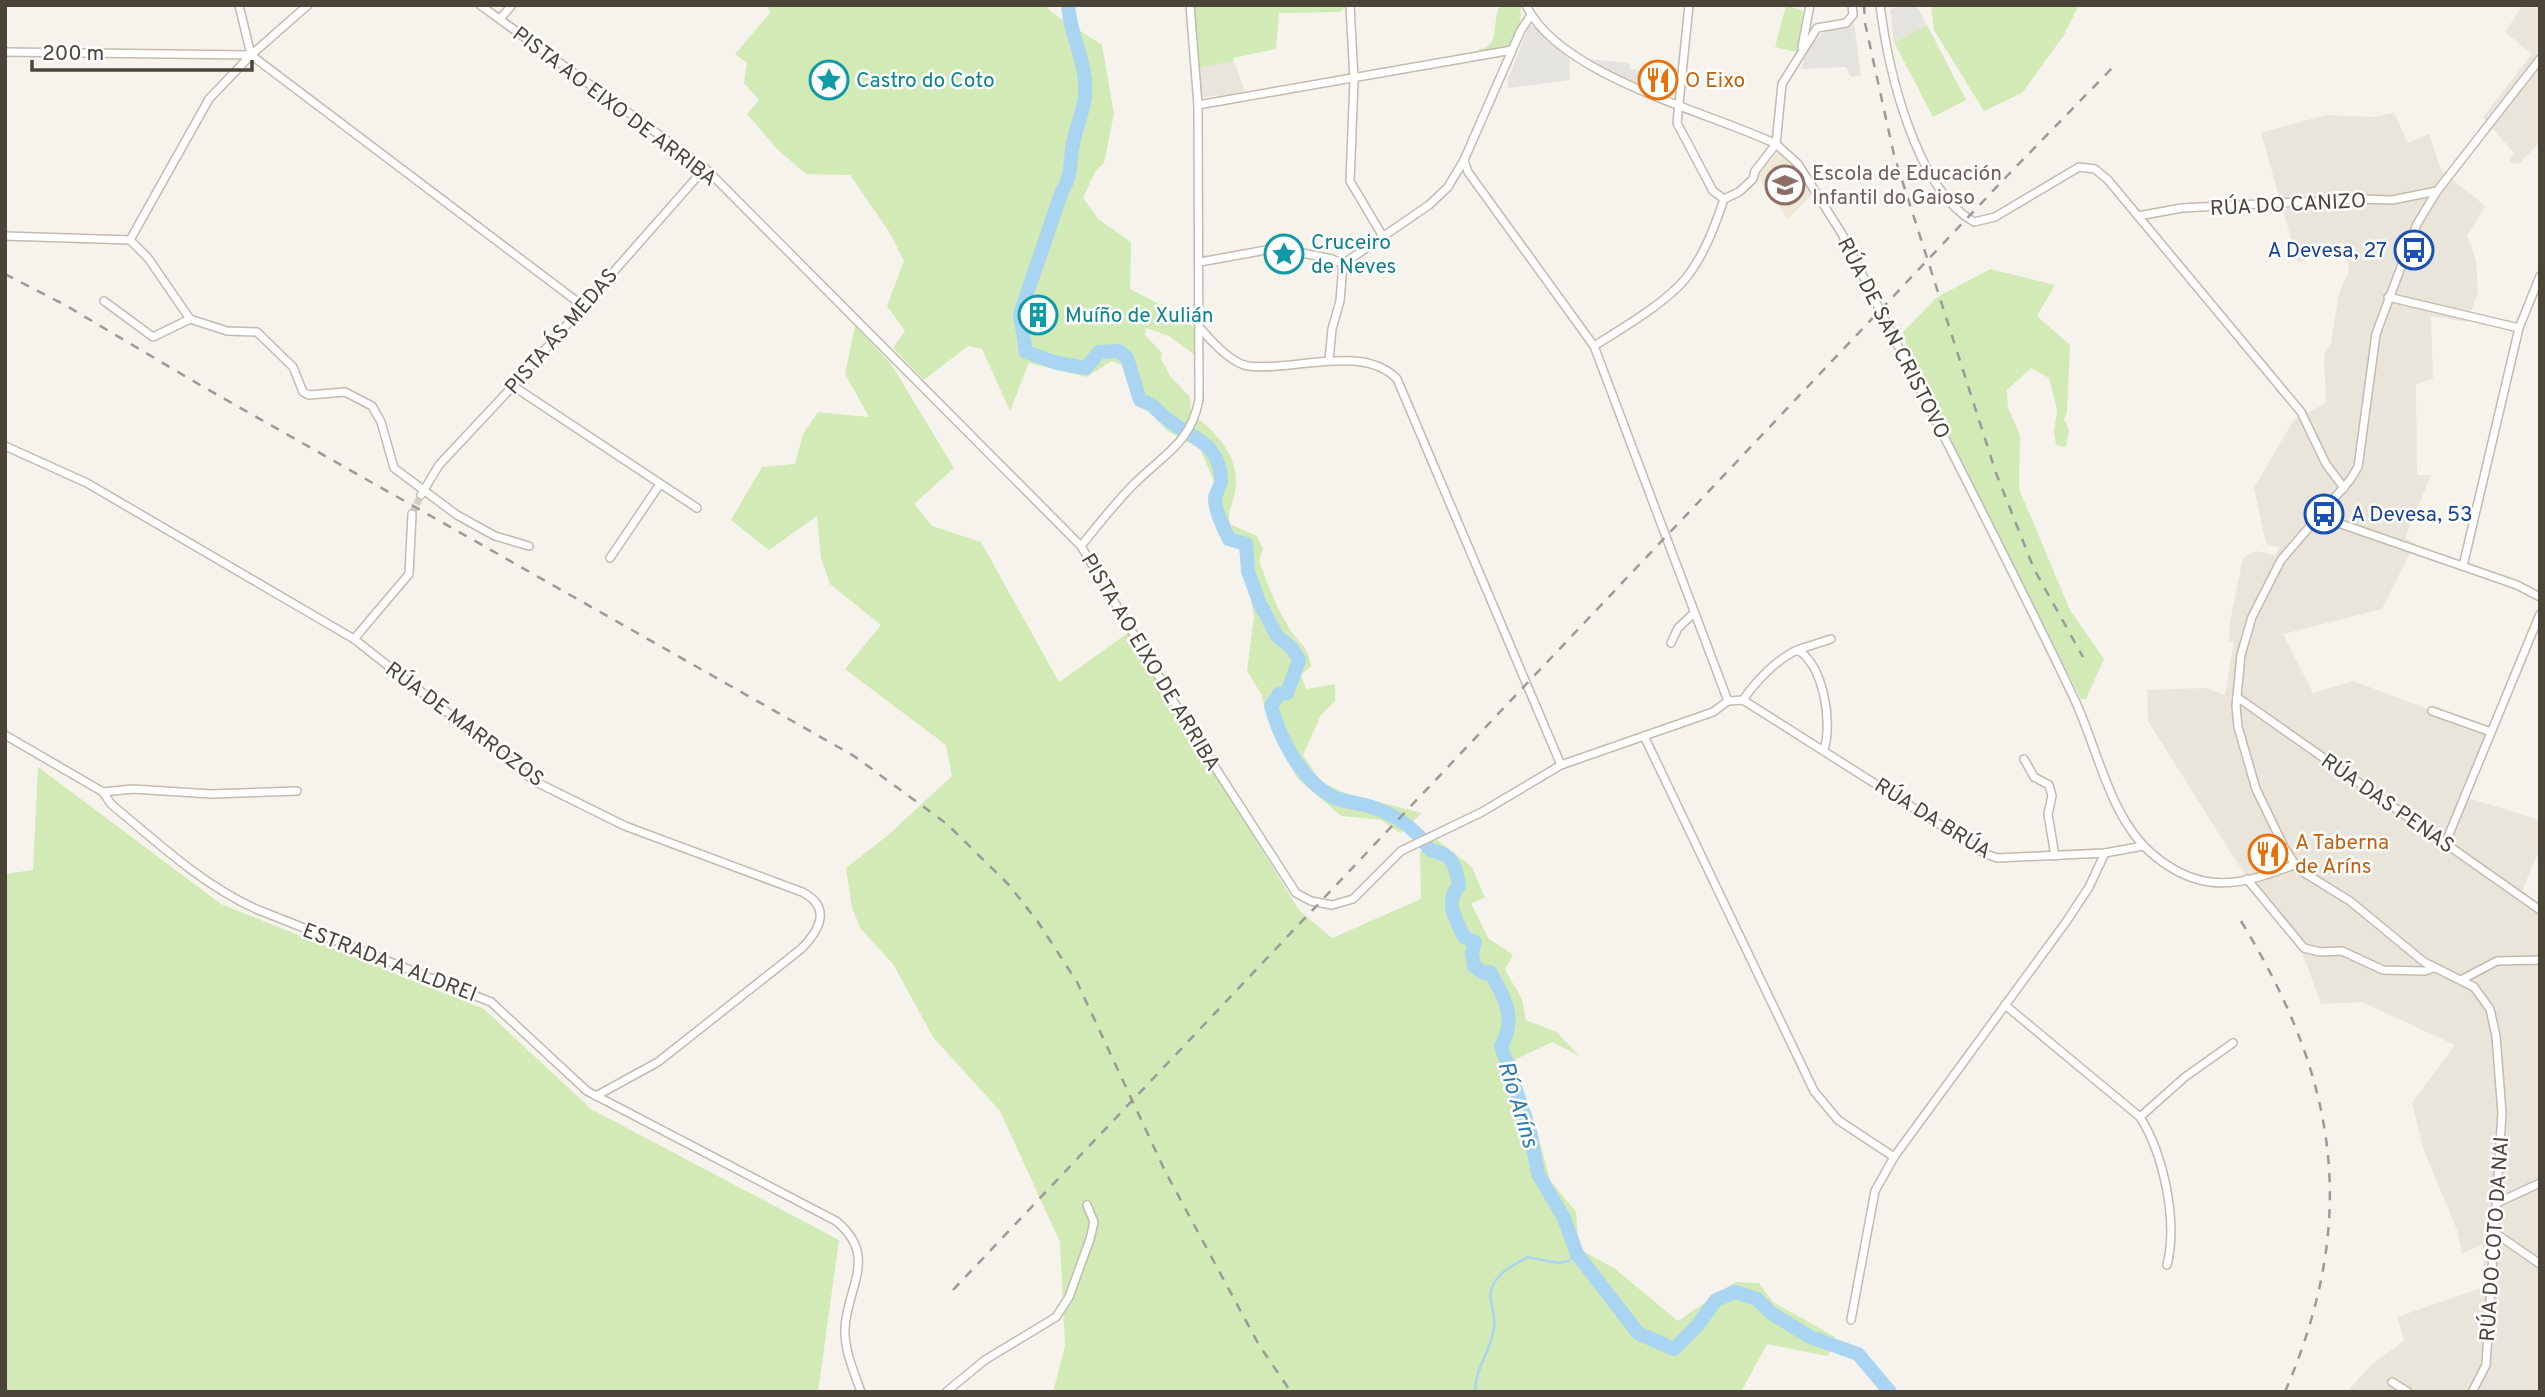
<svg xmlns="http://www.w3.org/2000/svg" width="2545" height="1397" font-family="Overpass,sans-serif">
  <rect width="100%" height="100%" fill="#f6f3ec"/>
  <g fill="#eae5da">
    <path d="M2523 5H2540V142L2519 164 2509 162 2514 153 2483 117 2532 54 2505 32Z"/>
    <path d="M1234 61 1246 94 1202 97 1197 68Z"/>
    <path d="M2394 113 2408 143 2429 134 2441 170 2485 206 2467 236 2476 260 2478 292 2467 322 2431 316 2433 379 2416 384 2417 475H2431L2405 538 2415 543 2382 609 2283 634 2313 693 2353 681 2487 731 2465 797 2540 820V848L2522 891 2540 903V1392H2347L2370 1366 2404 1341 2397 1317 2484 1287 2483 1244 2462 1254 2457 1230 2423 1148 2412 1103 2455 1045 2362 1002 2321 1004 2302 952 2238 864 2148 721 2147 690 2206 688 2225 695 2234 642 2229 641 2230 622 2243 558 2256 551 2275 555 2280 547 2266 544 2254 488 2293 421 2326 403 2324 354 2331 343 2339 293 2349 271 2344 243 2298 263 2261 133 2326 115 2373 117Z"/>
  </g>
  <path fill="#efe8d6" d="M1779 151 1814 193 1788 219 1756 175Z"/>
  <g fill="#d2eab5">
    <path d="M768 5H1045L1051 12 1102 45 1114 114 1104 163 1095 172 1083 198 1099 220 1131 242 1130 289 1171 310 1193 326 1199 349 1195 355 1169 336 1146 328 1145 335 1162 353 1161 359 1170 376 1190 397 1191 413C1219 434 1243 459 1234 497 1231 509 1227 512 1230 524L1257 536 1263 549 1259 560C1267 584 1276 606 1289 628 1299 644 1308 645 1311 666L1301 675 1306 689 1335 684V701L1321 715 1303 755 1321 782 1345 793 1422 813 1400 833 1381 820 1341 816 1297 778 1273 734 1261 694 1247 671 1254 616 1242 551 1224 543 1210 501 1214 481 1200 449 1168 431 1139 402 1125 366 1112 361 1086 377 1029 363 1010 411 982 349 968 346 924 380 893 348 905 331 887 306 904 261 890 233 850 175 806 174 778 150 747 114 759 100 744 83 747 63 735 54 770 13Z"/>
    <path d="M1193 5H1349L1340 12 1279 13 1276 49 1233 58 1234 61 1197 68Z"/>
    <path d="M1500 5H1521L1520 26 1509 46 1476 55 1479 49C1501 47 1491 21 1500 5Z"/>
    <path d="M1786 5 1803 11 1797 52 1775 47Z"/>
    <path d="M1931 5H2079L2064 35 2022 93 1984 111 1934 30Z"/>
    <path d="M1927 25 1966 100 1933 117 1894 42Z"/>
    <path d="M1990 269 2055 285 2037 316 2070 345 2067 413 2064 419 2069 431 2066 447 2056 445 2054 432 2057 410 2049 378 2031 368 2007 390 2008 408 2020 435 2019 489 2070 610 2104 659 2086 699H2081L1931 402 1911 360 1903 332 1936 298Z"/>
    <path d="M855 326 891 364 954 468 914 504 932 526 981 542 1059 682 1128 633 1299 910 1332 938 1421 899 1420 852 1436 839 1472 867 1485 898 1471 903 1488 938 1513 955 1505 970 1522 999 1526 1020 1557 1032 1579 1056 1553 1042 1516 1059 1523 1097 1535 1124 1550 1180 1576 1212 1579 1249 1614 1268 1678 1321 1735 1282 1759 1283 1773 1302 1835 1337 1828 1356 1767 1344 1741 1392H1053L1065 1346 1060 1242 1000 1111 933 1037 893 964 861 929 852 908 846 868 887 836 952 776 946 745 845 669 881 625 830 584 821 558 817 516 769 550 731 520 762 467 795 464 803 434 818 412 869 417 845 374Z"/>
    <path d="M38 767 221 904 484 1009 591 1109 839 1240 818 1392H5V874L33 870Z"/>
  </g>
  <g fill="#e5e3e0">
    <path d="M1899 5H1916L1927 25 1894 42 1890 10Z"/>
    <path d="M1530 23 1569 57 1570 80 1508 88V79Z"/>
    <path d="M1854 23 1861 75 1851 77 1846 67 1801 69 1808 49 1824 31Z"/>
    <path d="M1590 59 1629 63 1630 69 1650 71V89L1588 62Z"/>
  </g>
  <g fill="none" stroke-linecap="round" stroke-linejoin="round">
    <g stroke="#a9d4f2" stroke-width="2.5">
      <path d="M1571 1259 1577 1254"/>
      <path d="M1475 1392C1475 1368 1491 1351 1494 1328 1497 1314 1486 1299 1493 1285 1500 1271 1515 1265 1527 1257L1558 1263 1569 1261"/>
    </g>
    <path stroke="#a9d4f2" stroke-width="14" d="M1068 5C1070 36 1088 64 1085 96 1083 114 1074 132 1072 150 1070 167 1071 177 1062 191L1020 314 1026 352 1057 363 1086 368 1099 352 1119 351 1127 358 1140 400C1156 405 1154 409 1166 418 1188 437 1219 441 1221 478 1222 485 1216 491 1215 498 1215 511 1223 527 1229 539L1246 544 1248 571 1259 602 1277 636 1292 648 1299 660 1287 693 1279 694 1271 706C1280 739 1301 780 1333 797 1342 801 1355 803 1365 805 1391 812 1415 827 1430 850 1452 854 1456 864 1459 886 1444 903 1456 919 1464 937L1475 942 1472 953 1474 966 1484 973 1490 972C1505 998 1517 1019 1501 1046L1530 1131 1538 1174 1564 1218 1577 1254 1638 1333 1674 1349 1697 1326 1716 1300 1735 1292 1757 1299 1771 1313 1810 1337 1858 1354 1890 1392"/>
    <path stroke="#d4d0c8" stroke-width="7" stroke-dasharray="7 3.5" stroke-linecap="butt" d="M412 514 421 495"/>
    <defs>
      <g id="minor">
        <path d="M239 5 251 55"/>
        <path d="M480 5 705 168 1081 546 1186 722 1296 893 1311 901 1332 905 1353 899 1401 851 1482 812 1561 765 1713 712 1728 701 1743 700"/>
        <path d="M1350 5 1354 80 1350 181 1382 235"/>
        <path d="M1526 5C1559 76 1709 112 1776 144L1798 164 1842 234C1918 388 1998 539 2072 694 2098 746 2108 819 2156 857 2203 895 2241 885 2294 865"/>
        <path d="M1689 5 1677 123 1713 191 1724 199"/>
        <path d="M1880 5C1888 69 1915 188 1974 222L1995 217 2079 167 2095 169 2108 180 2138 216 2301 412 2326 464 2344 488"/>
        <path d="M1531 15 1521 30 1464 160 1468 172 1594 346 1728 701"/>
        <path d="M500 19 512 5"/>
        <path d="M1802 47 1810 5"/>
        <path d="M5 52 250 55"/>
        <path d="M251 55 583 306"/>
        <path d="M1198 105 1512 50"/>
        <path d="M2138 216 2182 208 2359 199 2392 200 2437 191"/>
        <path d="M5 236 130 240 209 99 251 55 308 5"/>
        <path d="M130 240 148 258 190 319 227 331 257 332 293 367 303 392 309 395 345 392 372 406 381 422 394 468 457 515 495 536 529 546"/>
        <path d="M1200 262 1277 248 1332 259 1343 264 1429 205 1448 187 1464 160"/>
        <path d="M2388 297 2519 328"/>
        <path d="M104 301 153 337 190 319"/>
        <path d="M1201 329C1212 342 1231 363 1248 366 1291 372 1363 343 1397 379L1561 765"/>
        <path d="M1594 346C1621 329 1666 303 1686 278 1703 257 1716 224 1724 199L1739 192 1753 179 1755 171 1776 144 1782 84 1817 28 1846 23 1853 15 1852 5"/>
        <path d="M1329 360 1332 329 1340 301 1343 264"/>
        <path d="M513 386 697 508"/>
        <path d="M5 446 87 483 354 639 536 782 625 826 802 892C832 907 820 930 801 949L658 1062 596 1096"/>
        <path d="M421 495 439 465 513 386 705 168"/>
        <path d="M2318 516 2517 585 2540 597"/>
        <path d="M1081 546C1098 525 1115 503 1134 484 1164 454 1190 444 1199 400L1198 105 1190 5"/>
        <path d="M610 558 660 484"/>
        <path d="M2463 566 2519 328 2540 276"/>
        <path d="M354 639 409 574 412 514"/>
        <path d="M1671 643 1678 628 1694 613"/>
        <path d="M1797 650 1831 639"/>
        <path d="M2237 697 2540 910"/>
        <path d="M1743 700 1986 854 1997 858 2105 853 2143 846"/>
        <path d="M1743 700C1755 682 1777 659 1797 650 1823 662 1833 723 1824 749"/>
        <path d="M2432 711 2491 732"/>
        <path d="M5 735 103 792 111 804C157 842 201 884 256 909L491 1002 587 1091 836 1221C879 1256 847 1287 845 1328 844 1350 854 1372 861 1392"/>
        <path d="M1644 736 1814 1091 1838 1120 1894 1157"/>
        <path d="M2024 759 2034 777 2049 785 2052 796 2048 814 2055 856"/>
        <path d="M103 792 133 789 211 794 297 791"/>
        <path d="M2445 844 2540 614"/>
        <path d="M2247 879 2304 948 2320 952 2342 951 2383 970 2425 971 2434 968"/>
        <path d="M2461 980 2497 961 2540 960"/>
        <path d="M2005 1005 2140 1117C2164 1155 2178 1222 2167 1265"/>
        <path d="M2140 1117 2185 1077 2233 1043"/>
        <path d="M2497 1203 2540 1183"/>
        <path d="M2495 1233 2540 1264"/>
        <path d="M1851 1320 1875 1191 1894 1157 2066 922 2089 887 2105 853"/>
        <path d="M2392 1382 2408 1392"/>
        <path d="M946 1392 985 1360 1056 1317 1069 1297 1090 1239 1094 1222 1087 1205"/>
        <path d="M2472 1392 2486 1365 2502 1113 2496 1036 2490 1009 2474 987 2424 962 2350 901 2298 869 2285 849 2256 789 2238 727 2236 706 2241 655 2252 617 2281 560 2350 480 2358 467 2376 334 2417 224 2437 191 2540 59"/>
      </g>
    </defs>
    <use href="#minor" stroke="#c2bbae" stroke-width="10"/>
    <use href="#minor" stroke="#fff" stroke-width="7"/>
    <g stroke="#9a9a9a" stroke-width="2.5" stroke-dasharray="9 9" stroke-linecap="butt">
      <path d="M1864 5 1865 23 1894 155 1996 473 2034 569 2083 657"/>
      <path d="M5 274 65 305 200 385 854 756 947 824 1009 885 1038 922 1077 982 1165 1171 1259 1345 1291 1392"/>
      <path d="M2241 921C2338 1080 2360 1218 2285 1392"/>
      <path d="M953 1290 2008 175 2117 63"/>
    </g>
  </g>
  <defs>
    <symbol id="sight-ring" viewBox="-11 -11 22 22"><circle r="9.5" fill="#fff" stroke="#0f9aa8" stroke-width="1.5"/><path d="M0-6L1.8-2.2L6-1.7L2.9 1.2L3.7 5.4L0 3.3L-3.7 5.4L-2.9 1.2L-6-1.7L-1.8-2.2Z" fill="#0f9aa8"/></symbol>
    <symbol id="restaurant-ring" viewBox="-11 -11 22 22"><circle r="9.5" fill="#fff" stroke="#e8710a" stroke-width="1.5"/><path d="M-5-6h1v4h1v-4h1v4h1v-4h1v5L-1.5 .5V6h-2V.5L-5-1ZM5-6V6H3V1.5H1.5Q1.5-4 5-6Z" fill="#e8710a"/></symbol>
    <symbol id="school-ring" viewBox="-11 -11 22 22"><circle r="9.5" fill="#fff" stroke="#8d6e63" stroke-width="1.5"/><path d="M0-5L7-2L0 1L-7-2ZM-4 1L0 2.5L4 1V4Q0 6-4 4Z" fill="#8d6e63"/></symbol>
    <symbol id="bus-ring" viewBox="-11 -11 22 22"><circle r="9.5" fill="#fff" stroke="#1a4fb4" stroke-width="1.5"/><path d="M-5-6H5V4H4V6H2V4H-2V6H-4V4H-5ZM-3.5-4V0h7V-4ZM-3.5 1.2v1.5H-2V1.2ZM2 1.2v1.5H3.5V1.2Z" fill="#1a4fb4"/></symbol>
    <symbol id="building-ring" viewBox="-11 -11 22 22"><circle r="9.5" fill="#fff" stroke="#0f9aa8" stroke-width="1.5"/><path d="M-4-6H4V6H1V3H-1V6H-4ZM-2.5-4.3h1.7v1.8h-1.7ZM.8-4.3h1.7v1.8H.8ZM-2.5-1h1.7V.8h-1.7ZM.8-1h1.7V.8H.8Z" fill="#0f9aa8"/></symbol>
  </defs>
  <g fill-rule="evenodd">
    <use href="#sight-ring" x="807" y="58" width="44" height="44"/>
    <use href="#restaurant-ring" x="1636" y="58" width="44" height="44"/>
    <use href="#school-ring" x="1763" y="163" width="44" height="44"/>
    <use href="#bus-ring" x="2392" y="228" width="44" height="44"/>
    <use href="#sight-ring" x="1262" y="232" width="44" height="44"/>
    <use href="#building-ring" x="1016" y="293" width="44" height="44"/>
    <use href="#bus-ring" x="2302" y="492" width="44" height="44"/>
    <use href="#restaurant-ring" x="2246" y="832" width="44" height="44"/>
  </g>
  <g text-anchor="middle" stroke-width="5" stroke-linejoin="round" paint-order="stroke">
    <g font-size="21" fill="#0d838f" stroke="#fff" text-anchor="start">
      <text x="856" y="87">Castro do Coto</text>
      <text x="1311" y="249">Cruceiro<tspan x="1311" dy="24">de Neves</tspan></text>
      <text x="1065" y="322">Muíño de Xulián</text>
    </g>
    <g font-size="21" fill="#c56008" stroke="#fff" text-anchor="start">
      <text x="1685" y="87">O Eixo</text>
      <text x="2295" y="849">A Taberna<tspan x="2295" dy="24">de Aríns</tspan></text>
    </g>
    <g font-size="21" fill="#4b4439" stroke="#fff">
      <text transform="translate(615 106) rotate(37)" y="7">PISTA AO EIXO DE ARRIBA</text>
      <text transform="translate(2288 204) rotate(-3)" y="7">RÚA DO CANIZO</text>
      <text transform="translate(561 331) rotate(-49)" y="7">PISTA ÁS MEDAS</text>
      <text transform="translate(1894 338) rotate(63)" y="7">RÚA DE SAN CRISTOVO</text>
      <text transform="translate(1151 662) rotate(59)" y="7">PISTA AO EIXO DE ARRIBA</text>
      <text transform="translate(465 724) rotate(37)" y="7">RÚA DE MARROZOS</text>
      <text transform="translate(2388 803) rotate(35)" y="7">RÚA DAS PENAS</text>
      <text transform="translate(1933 818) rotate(32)" y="7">RÚA DA BRÚA</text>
      <text transform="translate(390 962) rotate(21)" y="7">ESTRADA A ALDREI</text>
      <text transform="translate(2494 1239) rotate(-86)" y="7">RÚA DO COTO DA NAI</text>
    </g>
    <g font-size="21" fill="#785e54" stroke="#fff" text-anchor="start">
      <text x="1812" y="180">Escola de Educación<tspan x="1812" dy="24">Infantil do Gaioso</tspan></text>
    </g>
    <g font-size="21" fill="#164399" stroke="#fff" text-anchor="end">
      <text x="2387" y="257">A Devesa, 27</text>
      <text x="2351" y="521" text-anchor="start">A Devesa, 53</text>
    </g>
    <g font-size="23" font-style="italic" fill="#2e7ab2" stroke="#fff">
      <text transform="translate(1519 1104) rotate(73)" y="8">Río Aríns</text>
    </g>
  </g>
  <rect width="2545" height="1397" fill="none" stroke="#4b4439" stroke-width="14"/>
  <path d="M32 60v10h220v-10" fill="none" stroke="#4b4439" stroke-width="3.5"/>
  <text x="42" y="60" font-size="21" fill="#4b4439" stroke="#ffffff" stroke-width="5" paint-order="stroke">200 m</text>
</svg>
